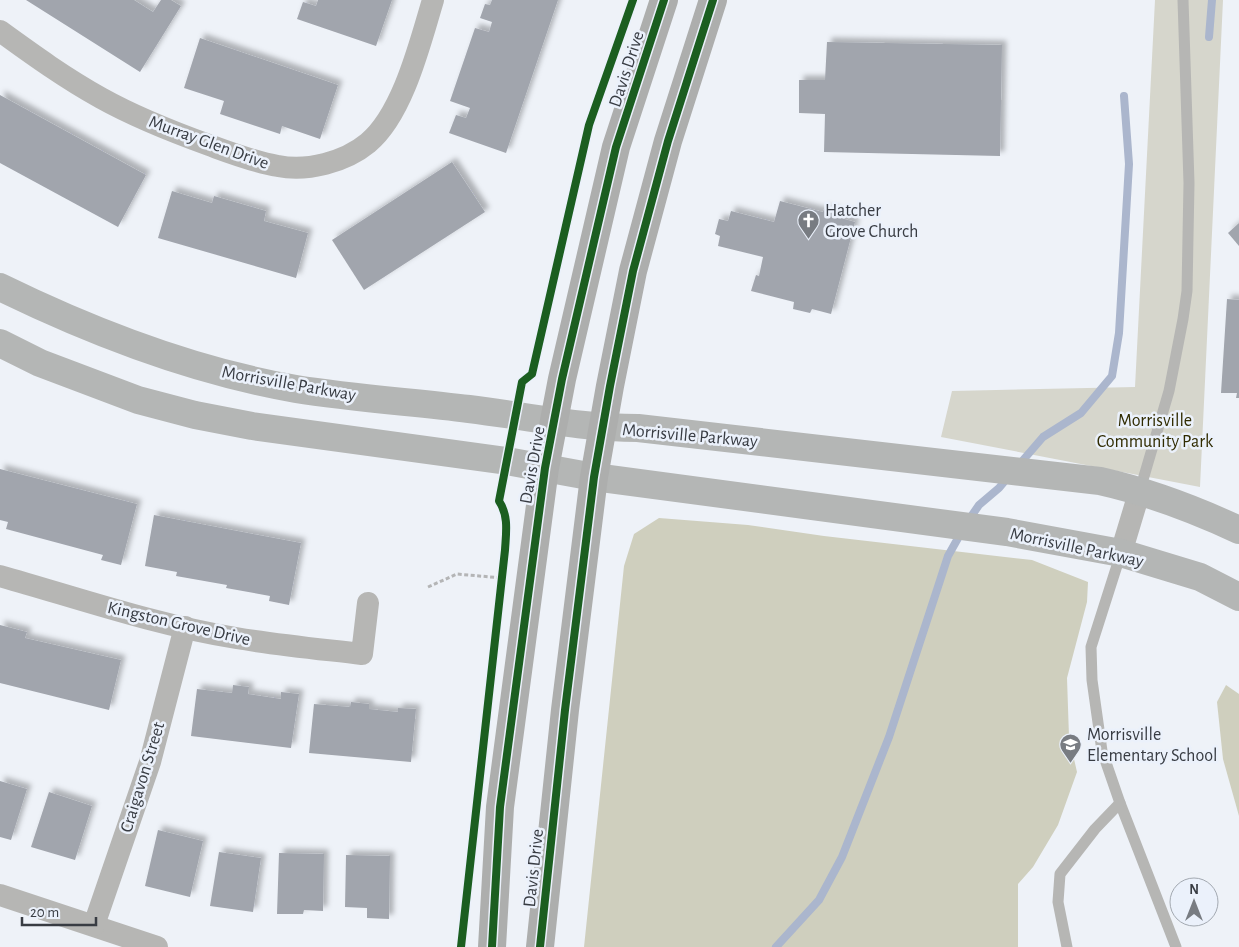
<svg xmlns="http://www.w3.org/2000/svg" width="1239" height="947" font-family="'Alegreya Sans',sans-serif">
  <defs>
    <filter id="shadow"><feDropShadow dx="4.5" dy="-4.5" stdDeviation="2.5" flood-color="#0004"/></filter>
  </defs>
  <rect width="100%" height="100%" fill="#eef2f8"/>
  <path fill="#d6d6cc" d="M1155 0H1223L1200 487 941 437 952 391 1135 387Z"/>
  <g fill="#cfcfbe">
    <path d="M659 518 748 525 824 536 1032 560 1088 582 1087 602 1067 678 1069 737 1077 772 1058 825 1033 867 1018 884V947H584L624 566 634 534Z"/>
    <path d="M1226 685 1239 694V816L1223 759 1217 702Z"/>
  </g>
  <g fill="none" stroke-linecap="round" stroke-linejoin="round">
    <g stroke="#abb6cd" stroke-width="8">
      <path d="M1209 37 1212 0"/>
      <path d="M1018 466 1043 437 1081 413 1112 376 1119 333 1129 164 1124 96"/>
      <path d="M968 521 979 505 999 488 1009 476"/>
      <path d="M776 947 819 900 842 857 889 737 948 556 962 531"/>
    </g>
  </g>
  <g fill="#a1a5ad" filter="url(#shadow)">
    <path d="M26 0H134L153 12 161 0H171L181 6 140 72Z"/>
    <path d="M318 0H392L376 46 297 19 303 2 316 6Z"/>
    <path d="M492 0H558L506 153 449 133 456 115 466 118 470 108 450 101 475 28 489 32 492 22 480 18 485 4 490 5Z"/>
    <path d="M200 38 338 85 320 139 282 126 280 134 220 114 224 101 184 88Z"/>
    <path d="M827 42 1002 45 1000 156 824 152 825 114 799 113V80H825Z"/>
    <path d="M0 95 146 175 118 227 0 163Z"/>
    <path d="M452 162 485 212 364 290 332 240Z"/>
    <path d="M172 191 212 203 214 196 266 211 264 221 308 233 296 278 158 238Z"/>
    <path d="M780 201 823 212 824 209 836 212 834 216 855 222 831 314 812 309 810 313 793 309 794 302 751 291 756 275 759 276 763 257 718 246 720 236 715 234 719 219 728 221 731 211 774 222Z"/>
    <path d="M1239 223V246L1228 233Z"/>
    <path d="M1227 299 1239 300V398H1236L1237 393H1221Z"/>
    <path d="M0 469 137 504 121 565 101 560 103 555 6 529 8 522 0 520Z"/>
    <path d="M154 515 301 543 289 605 269 601 270 596 226 588 227 585 176 576 177 572 145 566Z"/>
    <path d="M0 625 27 632 25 638 121 660 109 710 0 683Z"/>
    <path d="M233 685 249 687 248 694 281 699V692L299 694 291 748 191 736 197 689 232 693Z"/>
    <path d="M351 702 369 704V709L398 712V708L416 709 411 762 309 753 314 704 350 707Z"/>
    <path d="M0 781 27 789 11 840 0 837Z"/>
    <path d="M49 792 92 806 75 860 31 847Z"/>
    <path d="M158 830 203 841 190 897 145 886Z"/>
    <path d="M219 852 261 858 253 912 210 906Z"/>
    <path d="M279 853 324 854 323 911 304 910 303 914H277Z"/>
    <path d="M346 855 390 856 389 919 367 918V908L345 907Z"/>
  </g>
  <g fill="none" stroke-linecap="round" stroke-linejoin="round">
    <path stroke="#b4b5b6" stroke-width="3" stroke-dasharray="4 2.5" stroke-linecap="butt" d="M428 587 457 574 502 578"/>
    <g stroke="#b6b6b4" stroke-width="11">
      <path d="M1140 490 1169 391 1183 319 1187 291 1189 183 1183 0"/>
      <path d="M1121 553 1091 647 1092 680 1102 751 1120 803 1176 947"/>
      <path d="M1067 947 1058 902 1060 874 1095 829 1120 803"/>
    </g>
    <g stroke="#b6b6b4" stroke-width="22">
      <path d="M0 31C33 55 65 78 101 98 135 117 173 132 209 145 231 153 254 162 278 166 307 172 345 162 368 143 403 114 420 43 433 0"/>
      <path d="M1121 553 1140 490"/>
      <path d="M0 576C78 598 156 625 236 638 278 645 320 649 362 654L368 603"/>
      <path d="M0 895 157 947"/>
      <path d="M94 925 150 762 185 627"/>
    </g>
    <g stroke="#b4b6b5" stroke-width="28">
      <path d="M0 287C94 333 193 371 296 389 352 398 412 402 469 409 526 416 581 428 638 428L1100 481C1149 492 1194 509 1239 530"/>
      <path d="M0 343 40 363 138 400 195 415 252 426 507 461 594 477 1007 532 1121 553 1200 577 1239 597"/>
    </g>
    <g stroke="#adaead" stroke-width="28">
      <path d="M492 947 500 807 545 468 562 379 616 147 664 0"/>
      <path d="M540 947 565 710 594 477 610 386 633 271 668 141 713 0"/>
    </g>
    <defs>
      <g id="cycleway">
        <path d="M461 947 505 550C506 533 509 516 499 501L522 382 532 374 589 125 633 0"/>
        <path d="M492 947 500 807 545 468 562 379 616 147 664 0"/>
        <path d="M540 947 565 710 594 477 610 386 633 271 668 141 713 0"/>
      </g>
    </defs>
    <use href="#cycleway" stroke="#ebf1fb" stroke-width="11"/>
    <use href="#cycleway" stroke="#1b5e20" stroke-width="8"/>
  </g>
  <defs>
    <symbol id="church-pin" viewBox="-11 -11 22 30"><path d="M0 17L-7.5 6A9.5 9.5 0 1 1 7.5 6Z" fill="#787c82" stroke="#ebf1fb"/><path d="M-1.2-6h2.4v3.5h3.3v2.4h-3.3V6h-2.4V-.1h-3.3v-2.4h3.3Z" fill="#fff"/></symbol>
    <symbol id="school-pin" viewBox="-11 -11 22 30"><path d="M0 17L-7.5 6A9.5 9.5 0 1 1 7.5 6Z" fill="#787c82" stroke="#ebf1fb"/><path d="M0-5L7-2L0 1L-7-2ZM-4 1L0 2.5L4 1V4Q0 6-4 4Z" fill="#fff"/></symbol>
  </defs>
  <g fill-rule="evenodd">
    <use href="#church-pin" x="796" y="208" width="25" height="34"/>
    <use href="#school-pin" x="1058" y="732" width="25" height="34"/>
  </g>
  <g text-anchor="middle" stroke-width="5" stroke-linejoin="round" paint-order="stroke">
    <g font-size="18" fill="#383c43" stroke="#ebf1fb">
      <text transform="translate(626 69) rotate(-72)" y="6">Davis Drive</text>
      <text transform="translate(209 142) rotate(20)" y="6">Murray Glen Drive</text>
      <text transform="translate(289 383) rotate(10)" y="6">Morrisville Parkway</text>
      <text transform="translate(690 435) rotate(5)" y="6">Morrisville Parkway</text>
      <text transform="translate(532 465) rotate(-80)" y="6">Davis Drive</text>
      <text transform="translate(1077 547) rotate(12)" y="6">Morrisville Parkway</text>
      <text transform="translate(179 623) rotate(13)" y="6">Kingston Grove Drive</text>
      <text transform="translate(142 777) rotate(-73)" y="6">Craigavon Street</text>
      <text transform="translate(533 868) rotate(-84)" y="6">Davis Drive</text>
    </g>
    <g font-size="18" fill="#383c43" stroke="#ebf1fb" text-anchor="start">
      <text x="825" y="216">Hatcher<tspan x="825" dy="21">Grove Church</tspan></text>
      <text x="1087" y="740">Morrisville<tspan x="1087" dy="21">Elementary School</tspan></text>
    </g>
    <g font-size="18" fill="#302b00" stroke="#ebf1fb">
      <text x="1155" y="426">Morrisville<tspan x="1155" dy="21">Community Park</tspan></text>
    </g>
  </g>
  <g transform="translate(1194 902)"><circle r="24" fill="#ebf1fb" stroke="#a3a9b1"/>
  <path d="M0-4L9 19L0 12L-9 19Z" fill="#787c82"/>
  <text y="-8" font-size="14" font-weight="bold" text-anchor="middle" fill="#383c43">N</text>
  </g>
  <path d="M22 917v8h74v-8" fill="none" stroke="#383c43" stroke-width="2.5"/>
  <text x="30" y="917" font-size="15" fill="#383c43" stroke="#ebf1fb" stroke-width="4" paint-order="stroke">20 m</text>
</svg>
